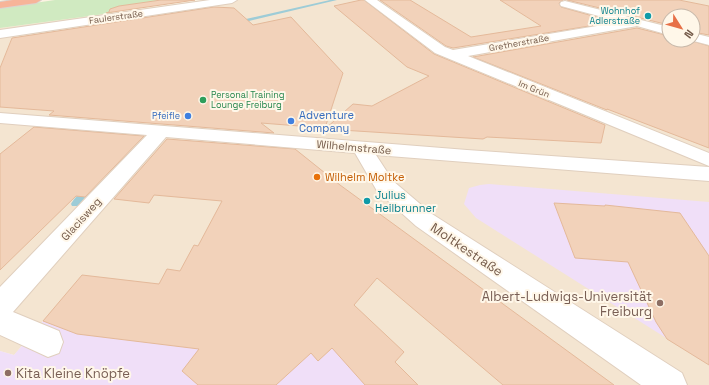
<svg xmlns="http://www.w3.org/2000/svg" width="709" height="385" font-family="'Space Grotesk',sans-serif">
  <rect width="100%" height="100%" fill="#fcf3e2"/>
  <path fill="#f4e5d1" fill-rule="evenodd" d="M203 0H709V385H365L318 361 276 385H198L182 371 198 349 77 334 43 321 14 355 0 351V28L112 13V11H126ZM669 16H693V40H669Z"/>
  <g fill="#f0dff8">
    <path d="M489 184 709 202V365L476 218 464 204 469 188 480 185Z"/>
    <path d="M43 321 77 334 199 349 182 371 198 385H0V351L14 355Z"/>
    <path d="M334 347 365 385H276L311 353 318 361Z"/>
  </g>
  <path fill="#d0eac1" d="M55 0H161L110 9V11H112V13L0 28V8Z"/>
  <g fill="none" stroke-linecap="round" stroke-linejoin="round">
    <g fill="#9dccd7" fill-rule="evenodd">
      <path d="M330 0H337L249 21 242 29 238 28 246 19Z"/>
      <path d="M82 193 85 194 86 196 78 206H72L71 204C73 200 77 195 82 193Z"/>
    </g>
  </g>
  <g fill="#f2d2ba" stroke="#e4b99a">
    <path d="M161 0H195L106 13 109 12 110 9 119 6Z"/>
    <path d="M361 0H364L434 54 605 125 601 143 487 137 483 139 325 129 353 104 372 106 429 76 407 67 334 6Z"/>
    <path d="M380 0H410L471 37 541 26 500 0H563L559 3 561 7 614 22 453 48 446 46Z"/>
    <path d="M567 0H679L709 6V35L693 32V16H669V25Z"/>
    <path d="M214 7 234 8 253 25 291 17 343 73 325 128 261 123 274 133 49 115 54 111 0 107V68L12 38Z"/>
    <path d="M637 28 669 36V40H689L709 46V148L607 109V110L473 57Z"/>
    <path d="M34 127 144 136 85 197 76 196 0 270V154Z"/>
    <path d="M167 139 295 149 340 185 614 385H503L377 278 354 305 404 352 395 362 418 385H365L332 348 318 361 311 353 276 385H198L182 371 199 349 77 334 43 321 82 275 159 284 167 269 180 271 194 245 198 246 222 201 154 195 149 203 114 199Z"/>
    <path d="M554 203 605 206V205L680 213 709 256V365L667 339 656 322 628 262 575 258Z"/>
  </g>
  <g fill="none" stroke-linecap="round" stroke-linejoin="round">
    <defs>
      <g id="street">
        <path d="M210 0H237L232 3 0 38V30Z"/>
        <path d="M365 0H377L445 47 453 50 621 22 561 6 560 4 561 2 565 1 669 27V35L637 26 468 56 709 153V166L435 53Z"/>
        <path d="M693 33 709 37V45L690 40H693Z"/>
        <path d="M0 113 467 150 709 167V181L376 155 393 181 432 214 682 373 687 385H641L416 226 377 191 355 153 166 137 13 312 59 331 63 342 59 353 48 357 0 335V287L147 135 0 123Z"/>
      </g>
      <path id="highway" d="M13 0H41L36 3 0 8V2Z"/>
    </defs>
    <use href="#street" stroke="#e0cfbe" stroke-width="2"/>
    <use href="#highway" stroke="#dbd4d0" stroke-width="2"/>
    <use href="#street" fill="#fff" fill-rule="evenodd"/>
    <use href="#highway" fill="#f7b499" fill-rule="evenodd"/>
  </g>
  <g fill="#0f9aa8" stroke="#fff7e9" stroke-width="1.5">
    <circle cx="648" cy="16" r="4"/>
    <circle cx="367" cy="201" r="4"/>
  </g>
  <circle fill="#2e9e5b" stroke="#fff7e9" stroke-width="1.5" cx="203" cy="100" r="4"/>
  <g fill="#3f7fe0" stroke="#fff7e9" stroke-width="1.5">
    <circle cx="188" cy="116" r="4"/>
    <circle cx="291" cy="121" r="4"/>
  </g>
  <circle fill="#e8710a" stroke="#fff7e9" stroke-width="1.5" cx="317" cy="177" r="4"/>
  <g fill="#8d6e63" stroke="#fff7e9" stroke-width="1.5">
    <circle cx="660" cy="303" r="4"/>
    <circle cx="8" cy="373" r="4"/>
  </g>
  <g text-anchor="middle" stroke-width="4" stroke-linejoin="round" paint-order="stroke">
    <g font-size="9" fill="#0d838f" stroke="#fff7e9" text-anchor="end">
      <text x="640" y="14">Wohnhof<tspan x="640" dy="10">Adlerstraße</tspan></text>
    </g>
    <g font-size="9" fill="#745a49" stroke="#fff7e9">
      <text transform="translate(116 17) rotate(-8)" y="3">Faulerstraße</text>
      <text transform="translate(519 43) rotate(-10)" y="3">Gretherstraße</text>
      <text transform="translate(534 89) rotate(22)" y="3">Im Grün</text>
    </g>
    <g font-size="9" fill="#27864d" stroke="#fff7e9" text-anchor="start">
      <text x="211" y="98">Personal Training<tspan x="211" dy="10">Lounge Freiburg</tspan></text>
    </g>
    <g font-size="9" fill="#366cbe" stroke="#fff7e9" text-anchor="end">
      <text x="180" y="119">Pfeifle</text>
    </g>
    <g font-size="11" fill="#366cbe" stroke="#fff7e9" text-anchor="start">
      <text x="299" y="119">Adventure<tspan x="299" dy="13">Company</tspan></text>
    </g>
    <g font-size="11" fill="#745a49" stroke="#fff7e9">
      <text transform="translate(354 147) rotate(5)" y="4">Wilhelmstraße</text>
      <text transform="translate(81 219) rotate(-48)" y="4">Glacisweg</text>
    </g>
    <g font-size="11" fill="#c56008" stroke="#fff7e9" text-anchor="start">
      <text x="325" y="181">Wilhelm Moltke</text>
    </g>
    <g font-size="11" fill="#0d838f" stroke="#fff7e9" text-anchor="start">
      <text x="375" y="199">Julius<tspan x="375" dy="13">Heilbrunner</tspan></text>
    </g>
    <g font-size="13" fill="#745a49" stroke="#fff7e9">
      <text transform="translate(467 249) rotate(34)" y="5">Moltkestraße</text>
    </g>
    <g font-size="13" fill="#785e54" stroke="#fff7e9" text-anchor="end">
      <text x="652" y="301">Albert-Ludwigs-Universität<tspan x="652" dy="15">Freiburg</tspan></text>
      <text x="16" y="378" text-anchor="start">Kita Kleine Knöpfe</text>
    </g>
  </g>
  <g transform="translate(681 28) rotate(127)"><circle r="19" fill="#fff7e9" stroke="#c7b8a9"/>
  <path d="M0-3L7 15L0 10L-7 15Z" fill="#e77047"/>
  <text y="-6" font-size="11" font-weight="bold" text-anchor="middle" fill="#745a49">N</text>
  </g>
</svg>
